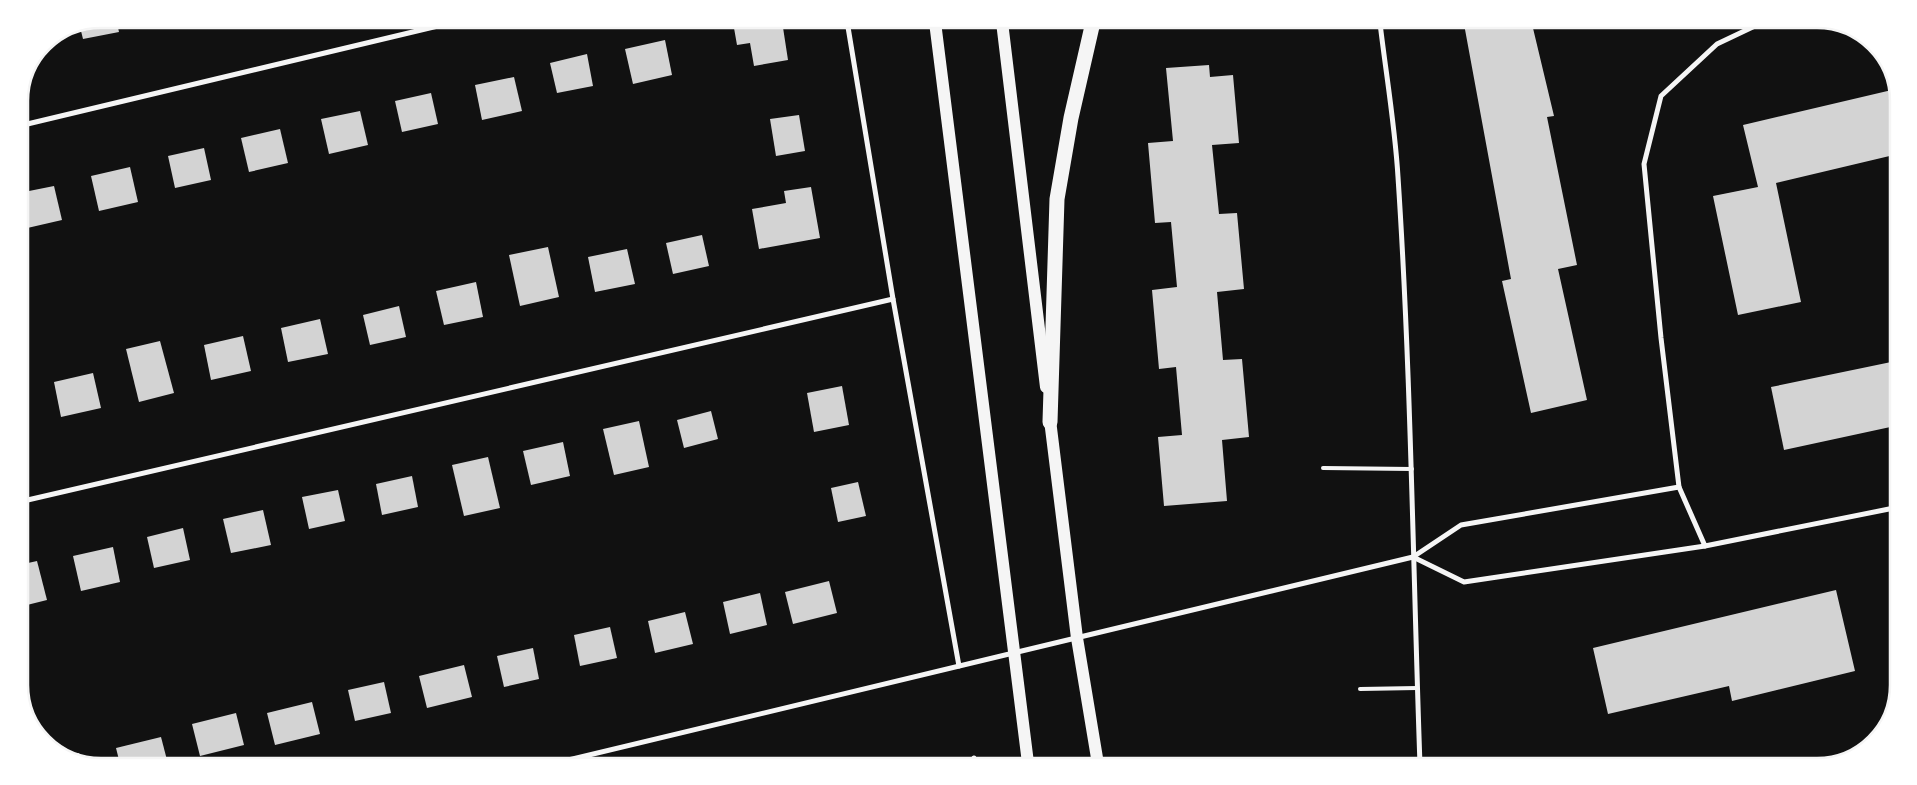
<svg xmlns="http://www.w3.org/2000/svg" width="1917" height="785" font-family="'Sofia Sans Condensed',sans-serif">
  <rect width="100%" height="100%" fill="#111"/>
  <g fill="#d3d3d3">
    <path d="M100 19H116L119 32 83 39 80 27Z"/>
    <path d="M778 21H782L788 60 754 66 750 43 737 45 734 28Z"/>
    <path d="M1464 24H1532L1554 116 1547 117 1577 265 1558 269 1587 400 1531 413 1502 281 1511 279Z"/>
    <path d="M665 40 672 75 633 84 625 49Z"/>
    <path d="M587 54 593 86 557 93 550 63Z"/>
    <path d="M1209 65 1210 77 1233 75 1239 143 1212 145 1219 214 1237 213 1244 289 1217 292 1223 360 1242 359 1249 437 1222 440 1227 501 1164 506 1158 437 1182 435 1176 367 1159 369 1152 290 1177 287 1171 222 1155 223 1148 143 1173 141 1166 68Z"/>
    <path d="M514 77 522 111 482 120 475 85Z"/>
    <path d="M1896 89 1898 95V154L1776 183 1801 302 1738 315 1713 196 1758 187 1743 125Z"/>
    <path d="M431 93 438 124 402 132 395 101Z"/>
    <path d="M360 111 368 145 329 154 321 119Z"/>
    <path d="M799 115 805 151 776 156 770 119Z"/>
    <path d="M280 129 288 163 249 172 241 138Z"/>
    <path d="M204 148 211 180 175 188 168 156Z"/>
    <path d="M130 167 138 202 99 211 91 176Z"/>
    <path d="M54 186 62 220 23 229 19 212V193Z"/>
    <path d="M811 187 820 238 759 249 752 209 786 203 784 191Z"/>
    <path d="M702 235 709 266 673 274 666 243Z"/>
    <path d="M548 247 559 297 520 306 509 255Z"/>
    <path d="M627 249 635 284 595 292 588 257Z"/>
    <path d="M476 282 483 317 444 325 436 291Z"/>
    <path d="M399 306 406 337 370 345 363 315Z"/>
    <path d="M320 319 328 354 288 362 281 328Z"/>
    <path d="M243 336 251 371 211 380 204 345Z"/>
    <path d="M160 341 174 393 139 402 126 349Z"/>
    <path d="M1896 361 1895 426 1784 450 1771 387Z"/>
    <path d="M93 373 101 408 61 417 54 382Z"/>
    <path d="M842 386 849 425 814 432 807 393Z"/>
    <path d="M19 406 25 428 19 429Z"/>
    <path d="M711 411 718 439 684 448 677 420Z"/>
    <path d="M639 421 649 467 614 475 603 429Z"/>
    <path d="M563 442 570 476 531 485 523 451Z"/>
    <path d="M488 457 500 508 464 516 452 465Z"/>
    <path d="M412 476 418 507 382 515 376 484Z"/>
    <path d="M858 482 866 516 838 522 831 488Z"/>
    <path d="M338 490 345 521 309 529 302 497Z"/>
    <path d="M263 510 271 545 231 553 223 519Z"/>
    <path d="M183 528 190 560 154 568 147 537Z"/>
    <path d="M113 547 120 582 81 591 73 556Z"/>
    <path d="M37 561 47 600 19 607V565Z"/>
    <path d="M829 581 837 613 793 624 785 592Z"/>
    <path d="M1836 590 1855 671 1732 701 1729 686 1608 714 1593 648Z"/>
    <path d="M760 593 767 625 730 634 723 602Z"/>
    <path d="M685 612 693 644 655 653 648 621Z"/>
    <path d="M610 627 617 658 580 666 574 635Z"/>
    <path d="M533 648 539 679 504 687 497 656Z"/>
    <path d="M464 665 472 697 427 708 419 676Z"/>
    <path d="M384 682 391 713 355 721 348 690Z"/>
    <path d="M312 702 320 734 275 745 267 713Z"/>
    <path d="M236 713 244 745 200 756 192 724Z"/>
    <path d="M161 737 167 760H119L116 748Z"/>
    <path d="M79 753 81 760H69L65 757Z"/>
  </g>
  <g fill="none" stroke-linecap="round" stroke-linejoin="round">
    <g stroke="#f5f5f5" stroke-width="4">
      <path d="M1323 468 1412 469"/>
      <path d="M1360 689 1417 688"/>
    </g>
    <g stroke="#f5f5f5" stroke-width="5">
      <path d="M847 21 893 299 959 666"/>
      <path d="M1380 23C1386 74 1395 126 1398 177 1411 373 1413 569 1420 765"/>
      <path d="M1757 25 1717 44 1661 96 1644 164 1661 338 1679 487 1705 546 1894 508"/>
      <path d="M19 126 463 20"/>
      <path d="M19 502 893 299"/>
      <path d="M1413 557 1464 582 1705 546"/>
      <path d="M974 758 975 763"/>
      <path d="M560 762 1413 557 1461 525 1679 487"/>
    </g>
    <g stroke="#f5f5f5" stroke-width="12">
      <path d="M935 22 1028 763"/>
      <path d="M1002 22 1046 387"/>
      <path d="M1049 412 1077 638 1098 764"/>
    </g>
    <path stroke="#f5f5f5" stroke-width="15" d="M1050 422 1057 199 1071 118 1093 22"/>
  </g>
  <path d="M0 0H1917V785H0ZM101 28H1817A73 73 0 0 1 1890 101V685A73 73 0 0 1 1817 758H101A73 73 0 0 1 28 685V101A73 73 0 0 1 101 28Z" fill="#fff" fill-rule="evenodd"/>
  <path fill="none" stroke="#f5f5f5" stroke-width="2.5" d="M101 28H1817A73 73 0 0 1 1890 101V685A73 73 0 0 1 1817 758H101A73 73 0 0 1 28 685V101A73 73 0 0 1 101 28Z"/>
</svg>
